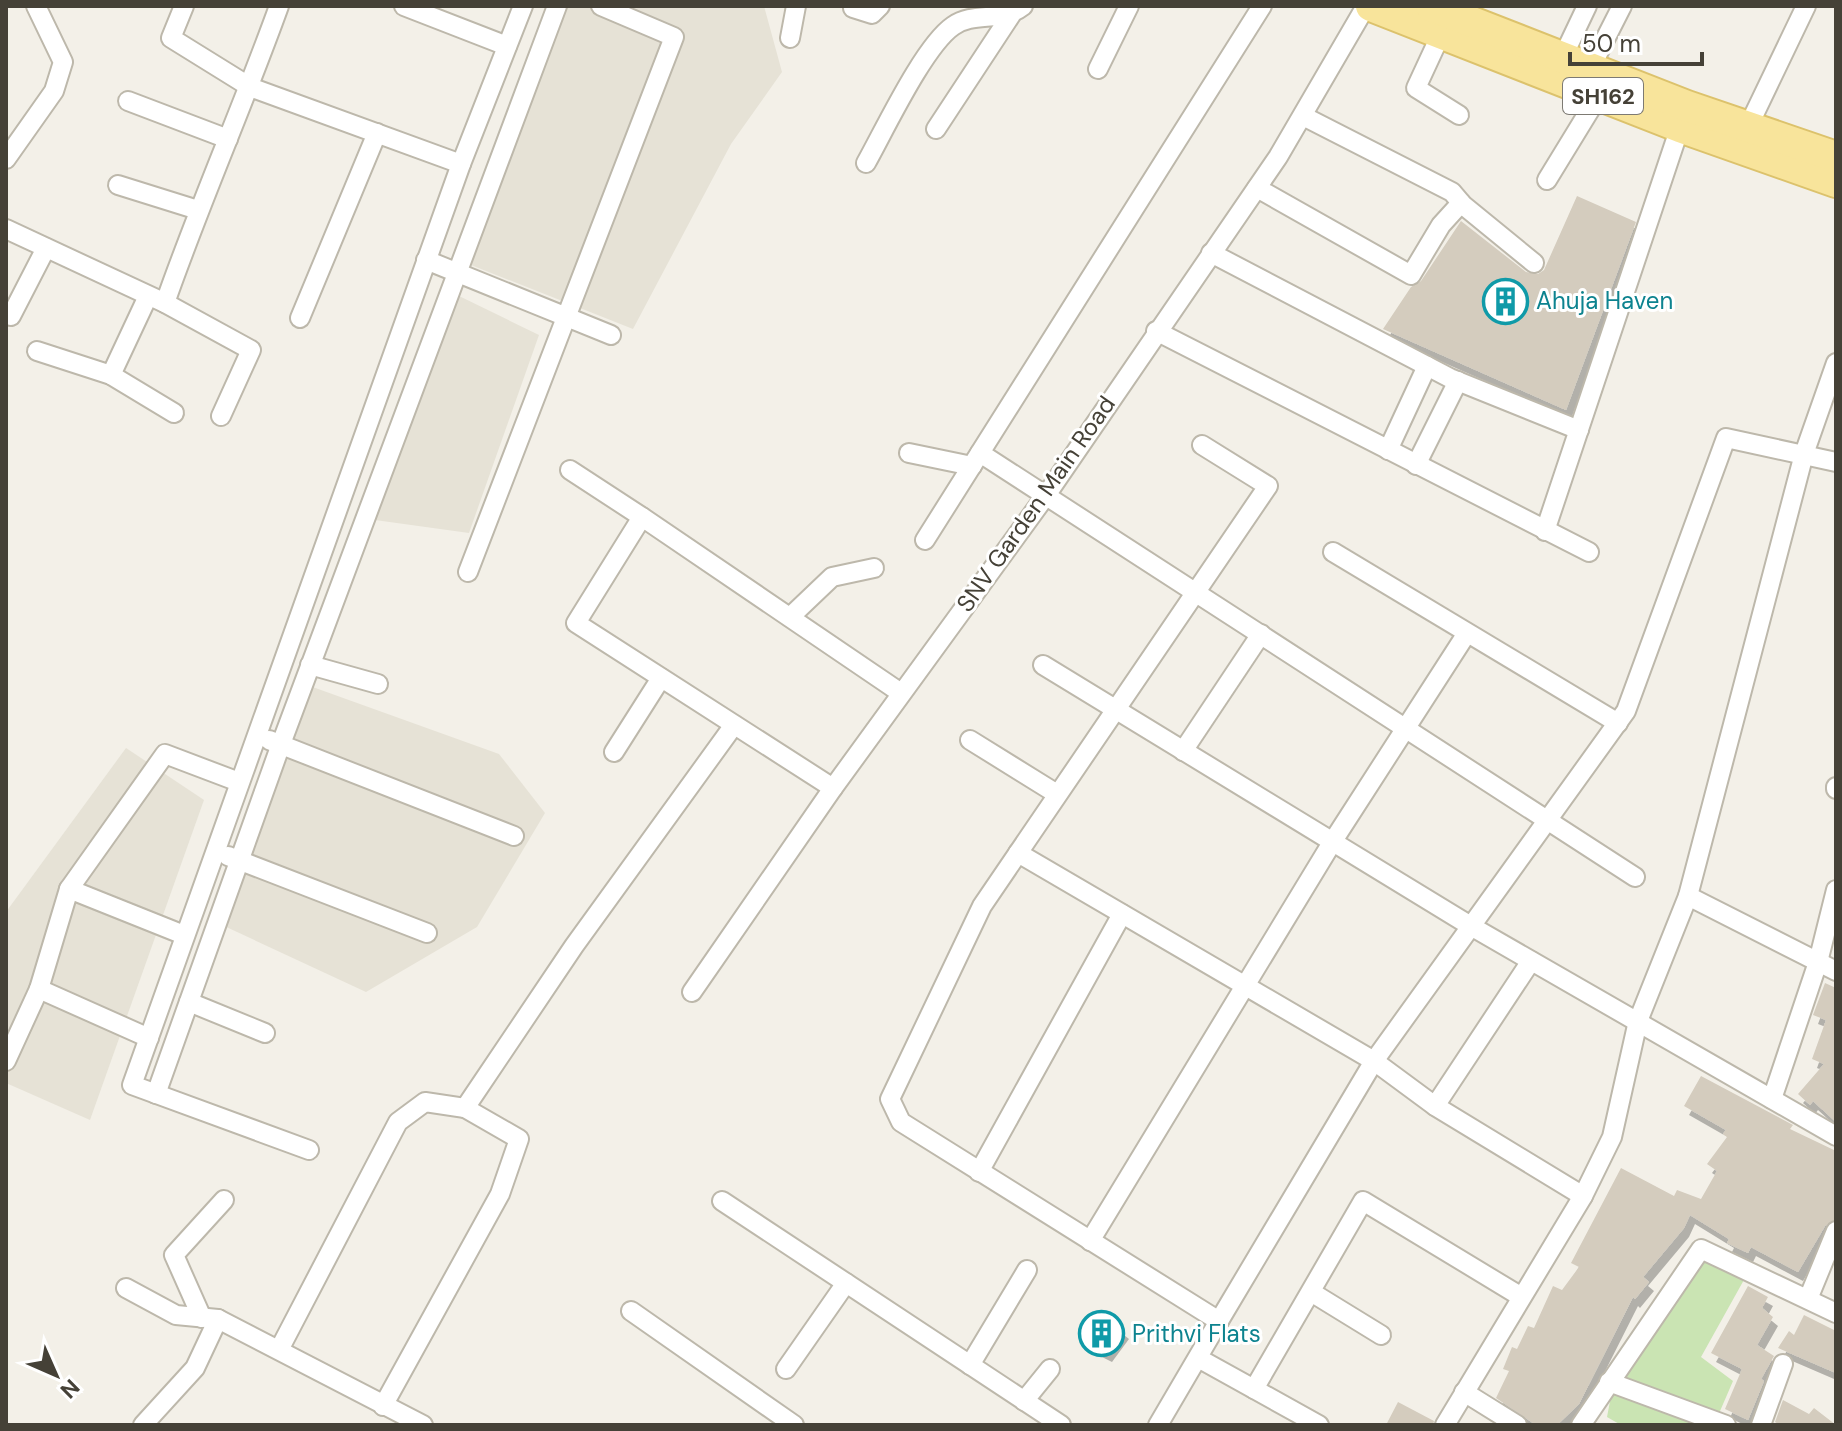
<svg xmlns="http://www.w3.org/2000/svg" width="1842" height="1431" font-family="'DM Sans',sans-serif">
  <defs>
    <filter id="shadow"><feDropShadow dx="5" dy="9" stdDeviation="0" flood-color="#0004"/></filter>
  </defs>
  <rect width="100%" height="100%" fill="#f3f0e8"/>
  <g fill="#e6e2d6">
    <path d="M567 6H764L782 72 731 144 633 329 471 265Z"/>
    <path d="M457 295 539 335 469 533 375 520Z"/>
    <path d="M296 681 499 754 545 813 477 927 366 992 209 919Z"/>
    <path d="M126 748 204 800 90 1120 6 1083V912Z"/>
  </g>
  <path fill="#cae4b3" d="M1704 1259 1745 1278 1701 1357 1733 1381 1714 1425H1621L1607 1417 1611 1396Z"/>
  <g fill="#d4ccbe" filter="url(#shadow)">
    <path d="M1577 196 1636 222 1566 410 1383 329 1411 287 1421 281 1461 221 1526 272 1538 274 1544 270Z"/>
    <path d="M1825 983 1836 988V1122L1813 1101 1810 1105 1798 1094 1824 1064 1812 1059 1826 1020 1813 1015Z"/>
    <path d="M1701 1076 1793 1125 1790 1129 1836 1151V1219L1825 1226 1798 1272 1751 1247 1748 1253 1727 1243 1729 1239 1690 1215 1684 1228 1643 1277 1649 1282 1635 1299 1633 1297 1579 1404 1557 1425H1536L1496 1398 1509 1371 1503 1369 1512 1347 1517 1349 1528 1326 1534 1328 1553 1286 1562 1290 1579 1267 1571 1263 1621 1168 1674 1196 1677 1190 1701 1199 1717 1171 1707 1164 1727 1137 1723 1134 1726 1130 1684 1106Z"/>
    <path d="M1748 1286 1768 1297 1762 1308 1773 1317 1757 1345 1774 1356 1761 1379 1764 1381 1748 1420 1725 1409 1742 1369 1711 1353Z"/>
    <path d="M1099 1310 1124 1330 1107 1353 1079 1339Z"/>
    <path d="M1804 1315 1836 1331V1373L1778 1348 1789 1331 1794 1335Z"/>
    <path d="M1783 1400 1809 1414 1814 1408 1836 1425H1780L1775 1422Z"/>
    <path d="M1398 1402 1434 1421 1433 1425H1386Z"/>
  </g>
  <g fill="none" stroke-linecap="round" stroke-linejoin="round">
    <defs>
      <g id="minor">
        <path d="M184 6 171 38 250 87 461 164"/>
        <path d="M404 6 507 46"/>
        <path d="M853 8 872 14 880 6"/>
        <path d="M1441 34 1416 88 1459 115"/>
        <path d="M790 38 796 6"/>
        <path d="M1559 65 1587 6"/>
        <path d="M1591 67 1622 6"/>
        <path d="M1098 69 1129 6"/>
        <path d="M128 101 228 139"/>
        <path d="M1303 116 1452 192 1463 205 1534 263"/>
        <path d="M1748 127 1806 6"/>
        <path d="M936 129 1011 15"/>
        <path d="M6 159 54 91 63 62 36 6"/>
        <path d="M866 163C885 129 924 46 953 26 974 11 1002 23 1023 6"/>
        <path d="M1547 180 1599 95"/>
        <path d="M118 185 198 210"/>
        <path d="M1257 188 1411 275 1441 225 1461 203"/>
        <path d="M6 229 165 303 251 350 221 416"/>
        <path d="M1211 253 1450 378 1579 430"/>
        <path d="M426 260 611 335"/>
        <path d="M165 303C200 203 243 106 279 6"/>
        <path d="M11 316 46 248"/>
        <path d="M300 318 377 133"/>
        <path d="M1156 331 1589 552"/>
        <path d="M37 351 111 375 174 413"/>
        <path d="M111 375 148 296"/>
        <path d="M1202 445 1268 486 982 906 890 1099 901 1122 1219 1321 1374 1061 1626 711 1726 438 1836 462"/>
        <path d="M1388 450 1427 366"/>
        <path d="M909 453 972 466"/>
        <path d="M980 453 1635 877"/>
        <path d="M1416 465 1458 381"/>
        <path d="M570 470 642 517 576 623 833 788"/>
        <path d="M642 517 901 693"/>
        <path d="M1545 531 1680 127"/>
        <path d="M925 540 1262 6"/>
        <path d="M1333 552 1618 723"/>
        <path d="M468 572 674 37 601 6"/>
        <path d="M790 617 832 577 874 568"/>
        <path d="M310 665 378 684"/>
        <path d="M1043 665 1469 925 1836 1136"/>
        <path d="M269 740 514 836"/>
        <path d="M970 740 1057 794"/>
        <path d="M1183 751 1261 634"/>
        <path d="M614 752 661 678"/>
        <path d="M1836 787V789"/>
        <path d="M1018 853 1374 1061 1435 1106"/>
        <path d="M228 856 427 933"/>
        <path d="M1688 896 1836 971"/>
        <path d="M184 935 69 889 165 754 239 782"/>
        <path d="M1531 961 1435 1106 1583 1196"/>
        <path d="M39 989 149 1038"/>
        <path d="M692 992 833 788 1047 494 1278 157 1366 6"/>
        <path d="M189 1002 265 1033"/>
        <path d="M6 1061 39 989 69 889"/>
        <path d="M156 1094 281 744 557 6"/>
        <path d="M1772 1099 1818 962 1836 890"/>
        <path d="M465 1108 574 946 734 725"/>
        <path d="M309 1150 132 1085 461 164 523 6"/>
        <path d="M979 1172 1122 914"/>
        <path d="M722 1201 1061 1425"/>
        <path d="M1090 1241 1333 841 1467 633"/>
        <path d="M126 1288 176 1315 218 1319 423 1425"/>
        <path d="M1311 1292 1381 1335"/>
        <path d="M1808 1299 1836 1231"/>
        <path d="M631 1311 794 1425"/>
        <path d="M202 1318 174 1255 224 1200"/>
        <path d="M280 1348 398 1122 425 1102 465 1108 519 1139 500 1194 383 1406"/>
        <path d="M1198 1358 1319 1425"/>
        <path d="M970 1365 1027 1270"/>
        <path d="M786 1369 846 1283"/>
        <path d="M1609 1382 1726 1425"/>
        <path d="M1254 1389 1363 1201 1520 1296"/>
        <path d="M1464 1392 1517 1425"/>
        <path d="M1024 1401 1050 1369"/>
        <path d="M143 1425 195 1368 218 1319"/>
        <path d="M1158 1425 1219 1321"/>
        <path d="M1445 1425 1583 1196 1612 1137 1638 1021 1688 896 1804 454 1836 363"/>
        <path d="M1581 1425 1701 1249 1836 1313"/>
        <path d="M1761 1425 1783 1364"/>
      </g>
      <g id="primary">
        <path d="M1371 6 1680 127 1836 182"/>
        <path d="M1431 6 1687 106 1836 157"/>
      </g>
    </defs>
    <use href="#minor" stroke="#bdb8ab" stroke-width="22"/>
    <use href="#primary" stroke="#dcc26c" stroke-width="34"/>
    <use href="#minor" stroke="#fff" stroke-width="18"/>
    <use href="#primary" stroke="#f8e49b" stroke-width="30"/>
  </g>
  <defs>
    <symbol id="building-ring" viewBox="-11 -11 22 22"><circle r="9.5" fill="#fff" stroke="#0f9aa8" stroke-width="1.5"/><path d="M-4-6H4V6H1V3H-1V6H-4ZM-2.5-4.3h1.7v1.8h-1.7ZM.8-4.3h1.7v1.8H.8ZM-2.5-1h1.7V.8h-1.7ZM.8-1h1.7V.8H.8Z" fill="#0f9aa8"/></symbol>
  </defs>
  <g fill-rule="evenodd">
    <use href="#building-ring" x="1480" y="276" width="51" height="51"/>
    <use href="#building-ring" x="1076" y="1308" width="51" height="51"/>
  </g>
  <g text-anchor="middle" stroke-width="6" stroke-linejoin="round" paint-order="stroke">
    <rect fill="#fff" stroke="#7d7a73" stroke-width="2" x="1563" y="78" width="80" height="36" rx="6"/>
    <g font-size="22" font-weight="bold" fill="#454137">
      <text x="1603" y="104">SH162</text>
    </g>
    <g font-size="24" fill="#0d838f" stroke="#fff" text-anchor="start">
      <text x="1536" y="309">Ahuja Haven</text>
      <text x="1132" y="1342">Prithvi Flats</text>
    </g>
    <g font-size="24" fill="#454137" stroke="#fff">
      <text transform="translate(1036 504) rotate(-55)" y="8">SNV Garden Main Road</text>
    </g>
  </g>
  <rect width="1842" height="1431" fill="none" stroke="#454137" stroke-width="16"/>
  <g transform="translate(56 1375) rotate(135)" stroke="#ffffff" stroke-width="6" paint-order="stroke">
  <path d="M0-6L14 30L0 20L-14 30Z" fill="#454137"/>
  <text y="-12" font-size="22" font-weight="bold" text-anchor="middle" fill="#454137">N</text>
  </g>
  <path d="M1570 52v12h132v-12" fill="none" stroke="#454137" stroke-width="4"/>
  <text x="1582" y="52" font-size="24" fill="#454137" stroke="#ffffff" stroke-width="6" paint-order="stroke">50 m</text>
</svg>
